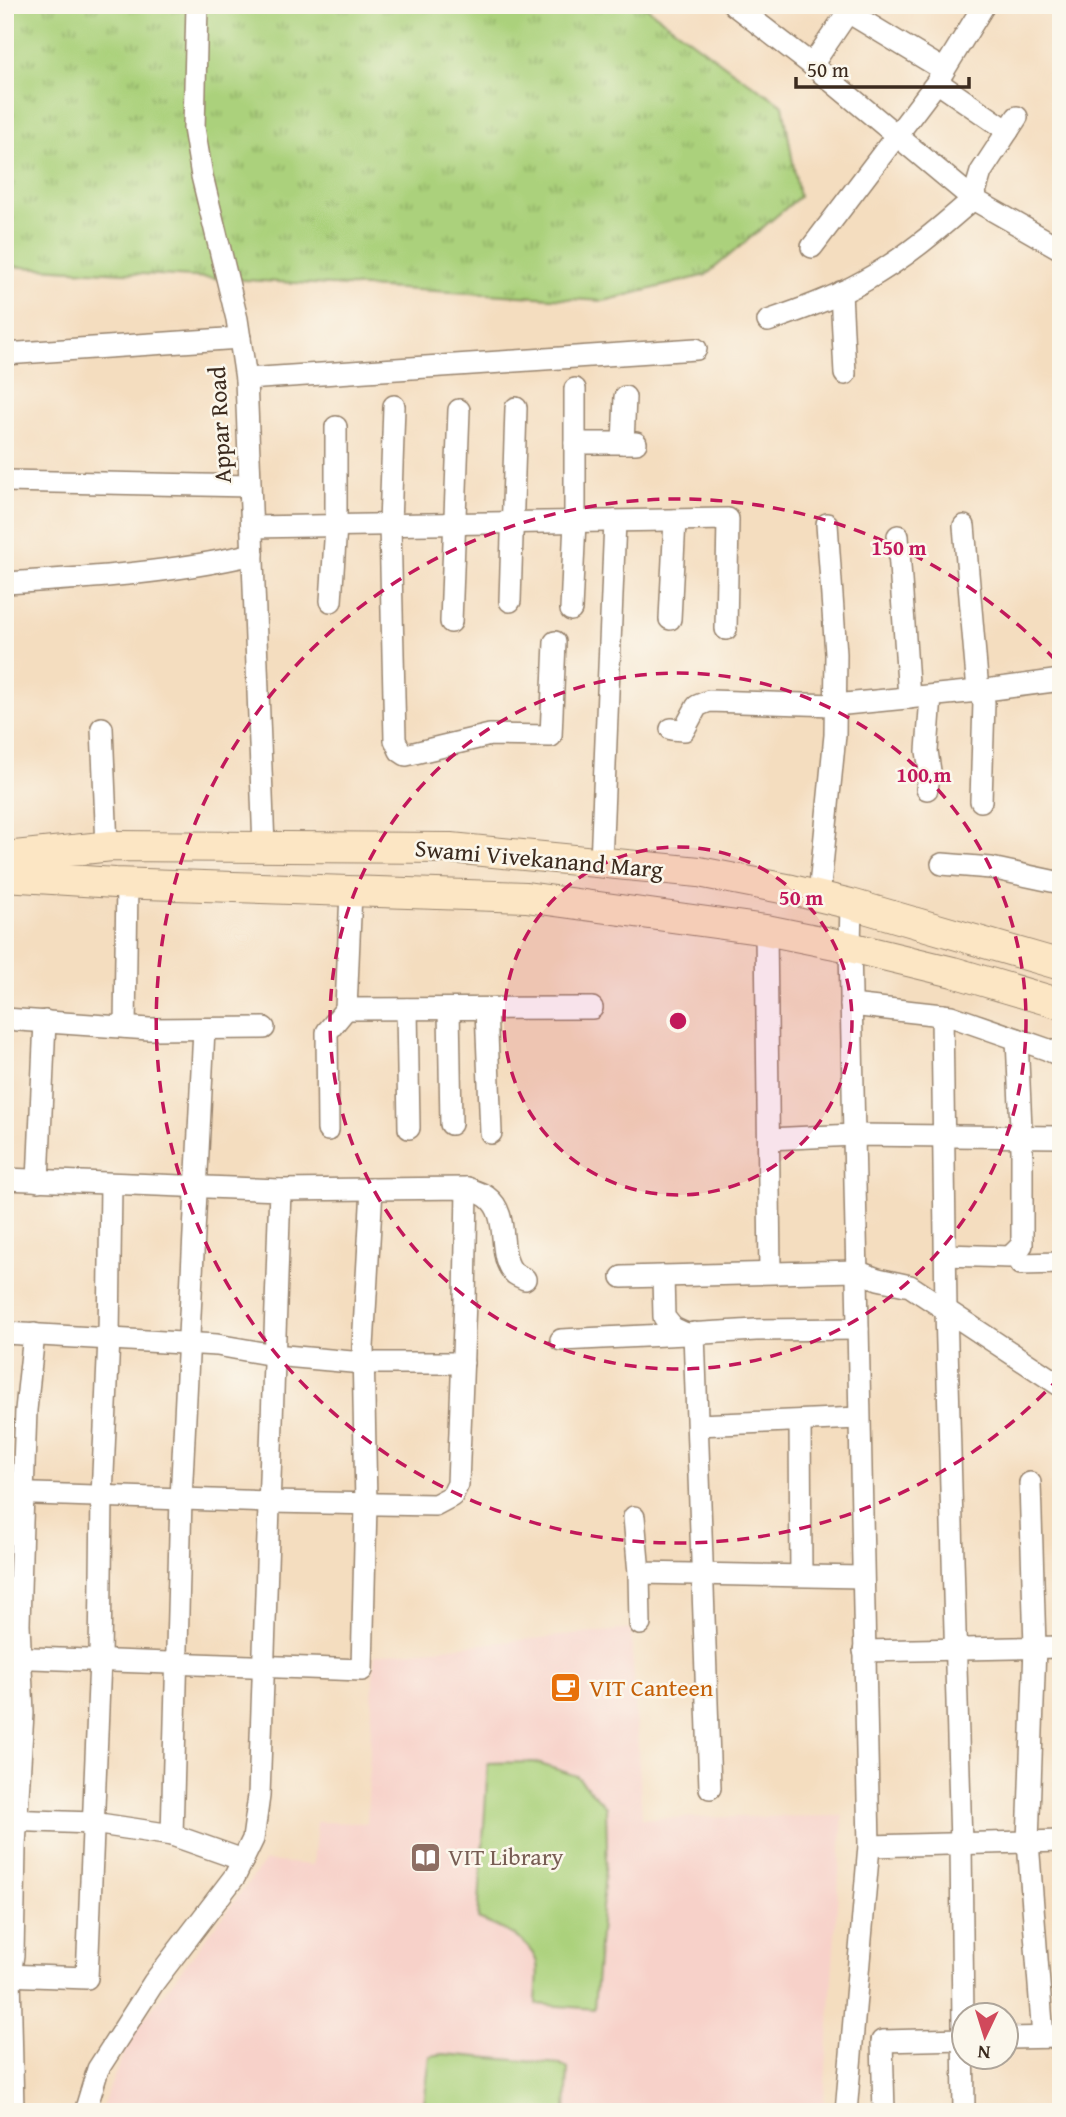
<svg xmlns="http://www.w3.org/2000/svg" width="1066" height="2117" font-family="'Gentium Book Plus',serif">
  <defs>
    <pattern id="grass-tufts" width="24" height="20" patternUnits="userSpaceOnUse" patternTransform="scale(1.75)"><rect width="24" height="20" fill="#abd17b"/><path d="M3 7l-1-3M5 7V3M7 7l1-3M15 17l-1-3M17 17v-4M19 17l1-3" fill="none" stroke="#8caa64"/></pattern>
  </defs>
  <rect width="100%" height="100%" fill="#fbf7ec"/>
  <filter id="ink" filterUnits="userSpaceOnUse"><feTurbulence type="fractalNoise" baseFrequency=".0143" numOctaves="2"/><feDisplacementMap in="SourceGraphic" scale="14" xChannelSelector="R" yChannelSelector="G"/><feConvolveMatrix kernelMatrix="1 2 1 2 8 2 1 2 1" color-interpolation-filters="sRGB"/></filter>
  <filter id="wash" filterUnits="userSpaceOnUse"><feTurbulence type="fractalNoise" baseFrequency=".00686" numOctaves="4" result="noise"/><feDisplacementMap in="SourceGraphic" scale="28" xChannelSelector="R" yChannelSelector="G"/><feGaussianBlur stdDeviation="1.57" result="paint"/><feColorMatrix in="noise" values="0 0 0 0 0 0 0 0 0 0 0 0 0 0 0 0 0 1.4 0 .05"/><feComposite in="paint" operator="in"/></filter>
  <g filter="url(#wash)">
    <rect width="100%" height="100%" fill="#f4ddbf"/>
    <path fill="#f7d1c9" d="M631 1629 642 1818 843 1816 823 2112H100L130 2037 265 1861 313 1865 317 1822 367 1823 374 1655Z"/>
    <path fill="url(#grass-tufts)" stroke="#737e4c" stroke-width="2" d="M5 5H643L734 72 783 105 799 197 706 275 604 301 5 266Z"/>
    <g fill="#abd17b" stroke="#737e4c" stroke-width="2">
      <path d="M534 1762 577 1776 606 1807 607 1846 594 2009 536 2004C536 1993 540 1969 536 1960 526 1936 499 1928 478 1919L488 1763Z"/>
      <path d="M443 2054 560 2064 568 2068 566 2112H423L430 2056Z"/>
    </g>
  </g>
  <g filter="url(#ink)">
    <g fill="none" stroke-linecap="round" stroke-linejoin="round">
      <defs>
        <g id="street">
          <path d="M197 5 194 128 202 176 237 319 246 379 264 847"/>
          <path d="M734 5 812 65 973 199 981 172 1017 117"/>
          <path d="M812 65 848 12 944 70"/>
          <path d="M938 80 984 5"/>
          <path d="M812 247 937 82 1008 131"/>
          <path d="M841 292 845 374"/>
          <path d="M768 321C800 310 834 298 864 281 904 259 939 229 973 199L1061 249"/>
          <path d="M5 354 240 338"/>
          <path d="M246 379 696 349"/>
          <path d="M394 406 390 525 395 740 400 751 406 755 490 735 551 736 555 642"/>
          <path d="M575 443H636"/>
          <path d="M623 443 625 397"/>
          <path d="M5 481 250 486"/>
          <path d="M964 526 978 691 984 702 981 801"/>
          <path d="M252 527 728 519 726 629"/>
          <path d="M898 536 909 698"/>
          <path d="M5 583C88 578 172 573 253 554"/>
          <path d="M331 601 336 526V427"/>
          <path d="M510 601 516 408"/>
          <path d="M571 610 575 521V389"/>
          <path d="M670 619 675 520"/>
          <path d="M451 622 459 410"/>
          <path d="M102 728 107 846"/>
          <path d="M671 729 684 730 697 706 709 701 835 705 978 691 1061 680"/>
          <path d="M927 789 930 771 927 751 931 696"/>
          <path d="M601 863 615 521"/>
          <path d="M942 864 991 868 1061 883"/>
          <path d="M351 892 346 1009 592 1008"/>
          <path d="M819 896 835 735 836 654 827 524"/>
          <path d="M766 930 770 1272"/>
          <path d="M851 1005 951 1016 1046 1049 1061 1056"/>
          <path d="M407 1009 409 1128"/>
          <path d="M449 1009 451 1124"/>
          <path d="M486 1009 491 1133"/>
          <path d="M942 1015 946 1310 961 1844 964 2112"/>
          <path d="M5 1019 149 1029 264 1028"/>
          <path d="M125 1027 127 883"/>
          <path d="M328 1130 327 1032 346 1009"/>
          <path d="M769 1139 854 1135 1061 1137"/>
          <path d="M5 1179 280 1190 259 1796 253 1839 235 1876 154 1982 98 2069 85 2112"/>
          <path d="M38 1181 45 1021"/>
          <path d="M280 1190 467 1188C473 1191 482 1193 487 1197 512 1215 495 1256 515 1274 518 1276 521 1277 525 1279"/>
          <path d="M945 1255 1010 1257 1022 1245V1150L1017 1039"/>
          <path d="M1021 1264 1061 1263"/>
          <path d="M663 1276 664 1317 673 1328 686 1334 756 1330 858 1329"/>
          <path d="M622 1277 856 1271 878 1279 910 1286 1061 1386"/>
          <path d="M5 1333 217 1345 274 1355 363 1363H463"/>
          <path d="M694 1333 710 1788"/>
          <path d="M561 1340 686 1334"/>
          <path d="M800 1421 801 1575"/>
          <path d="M698 1425 859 1418"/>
          <path d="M1030 1483 1035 1647 1028 1842 1043 2037"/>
          <path d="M5 1493 269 1502 435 1505 452 1496 458 1484 465 1300 467 1188"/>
          <path d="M634 1517 639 1573 862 1577"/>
          <path d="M639 1573 640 1624"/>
          <path d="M864 1651 1061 1647"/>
          <path d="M5 1657 362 1670 366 1504 363 1347 372 1189"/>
          <path d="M5 1820 93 1823 172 1835 243 1860"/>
          <path d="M172 1835 181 1499 204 1029"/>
          <path d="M869 1846 1061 1841"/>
          <path d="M5 1975 87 1978 100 1660 102 1496 109 1338 111 1184"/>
          <path d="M1006 2038 1061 2037"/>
          <path d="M13 2112 10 1975 13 1955 15 1846 23 1713 19 1624 22 1522 26 1410 34 1334"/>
          <path d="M846 2112 869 1846 850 947 851 904"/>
          <path d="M884 2112 882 2041 964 2039"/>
        </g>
        <g id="secondary">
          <path d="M5 857 112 846 451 848 699 872 792 890 851 904 1061 965"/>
          <path d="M5 876 115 883 526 897 766 930 850 947 953 972 1061 1004"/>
        </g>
      </defs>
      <use href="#street" stroke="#98846e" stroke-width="24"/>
      <use href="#secondary" stroke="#98846e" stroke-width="32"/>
      <use href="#street" stroke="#fff" stroke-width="21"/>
      <use href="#secondary" stroke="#fce6c4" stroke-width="30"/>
    </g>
  </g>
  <circle cx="678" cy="1021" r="174" fill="#c2185b" fill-opacity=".12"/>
  <g fill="none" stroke="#c2185b" stroke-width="3.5" stroke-dasharray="12 9">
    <circle cx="678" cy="1021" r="174"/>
    <circle cx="678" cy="1021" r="348"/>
    <path d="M1060 1377A522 522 0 1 1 1060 665"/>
  </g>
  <defs>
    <symbol id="cafe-square" viewBox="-11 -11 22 22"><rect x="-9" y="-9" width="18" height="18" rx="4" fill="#e8710a" stroke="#fbf7ec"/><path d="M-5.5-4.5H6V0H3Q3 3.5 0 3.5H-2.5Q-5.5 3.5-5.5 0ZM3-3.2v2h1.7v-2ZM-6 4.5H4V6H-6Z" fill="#fff"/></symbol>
    <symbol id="library-square" viewBox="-11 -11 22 22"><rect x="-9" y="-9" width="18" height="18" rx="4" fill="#8d6e63" stroke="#fbf7ec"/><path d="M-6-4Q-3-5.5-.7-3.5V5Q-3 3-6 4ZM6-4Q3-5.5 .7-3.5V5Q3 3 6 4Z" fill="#fff"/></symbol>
  </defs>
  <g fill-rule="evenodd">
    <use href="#cafe-square" x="548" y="1670" width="35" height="35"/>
    <use href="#library-square" x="408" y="1840" width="35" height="35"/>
  </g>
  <g text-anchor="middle" stroke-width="5" stroke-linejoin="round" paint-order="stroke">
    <g font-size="24" fill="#3b2a1e" stroke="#fbf7ec">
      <text transform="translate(220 425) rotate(-93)" y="8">Appar Road</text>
      <text transform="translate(539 859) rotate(5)" y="8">Swami Vivekanand Marg</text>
    </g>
    <g font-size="24" fill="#c56008" stroke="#fbf7ec" text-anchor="start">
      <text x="589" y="1696">VIT Canteen</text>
    </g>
    <g font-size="24" fill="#785e54" stroke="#fbf7ec" text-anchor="start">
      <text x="448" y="1865">VIT Library</text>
    </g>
  </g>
  <circle cx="678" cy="1021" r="10" fill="#c2185b" stroke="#fbf7ec" stroke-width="3.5"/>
  <g font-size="21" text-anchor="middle" font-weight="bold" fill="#c2185b" stroke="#fbf7ec" stroke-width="5" stroke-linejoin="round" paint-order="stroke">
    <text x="899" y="555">150 m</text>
    <text x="924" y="782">100 m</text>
    <text x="801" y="905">50 m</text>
  </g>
  <rect width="1066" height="2117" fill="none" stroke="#fbf7ec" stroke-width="28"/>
  <g transform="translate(985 2036) rotate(184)"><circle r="33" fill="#fbf7ec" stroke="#aea59a" stroke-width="2"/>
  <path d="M0-5L12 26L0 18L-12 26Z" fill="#d1495b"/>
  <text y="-10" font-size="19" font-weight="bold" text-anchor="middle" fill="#3b2a1e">N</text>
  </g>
  <path d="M796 77v10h173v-10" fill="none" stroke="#3b2a1e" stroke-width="3.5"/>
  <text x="807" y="77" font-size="21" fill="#3b2a1e" stroke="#fbf7ec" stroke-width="5" paint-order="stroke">50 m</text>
</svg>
